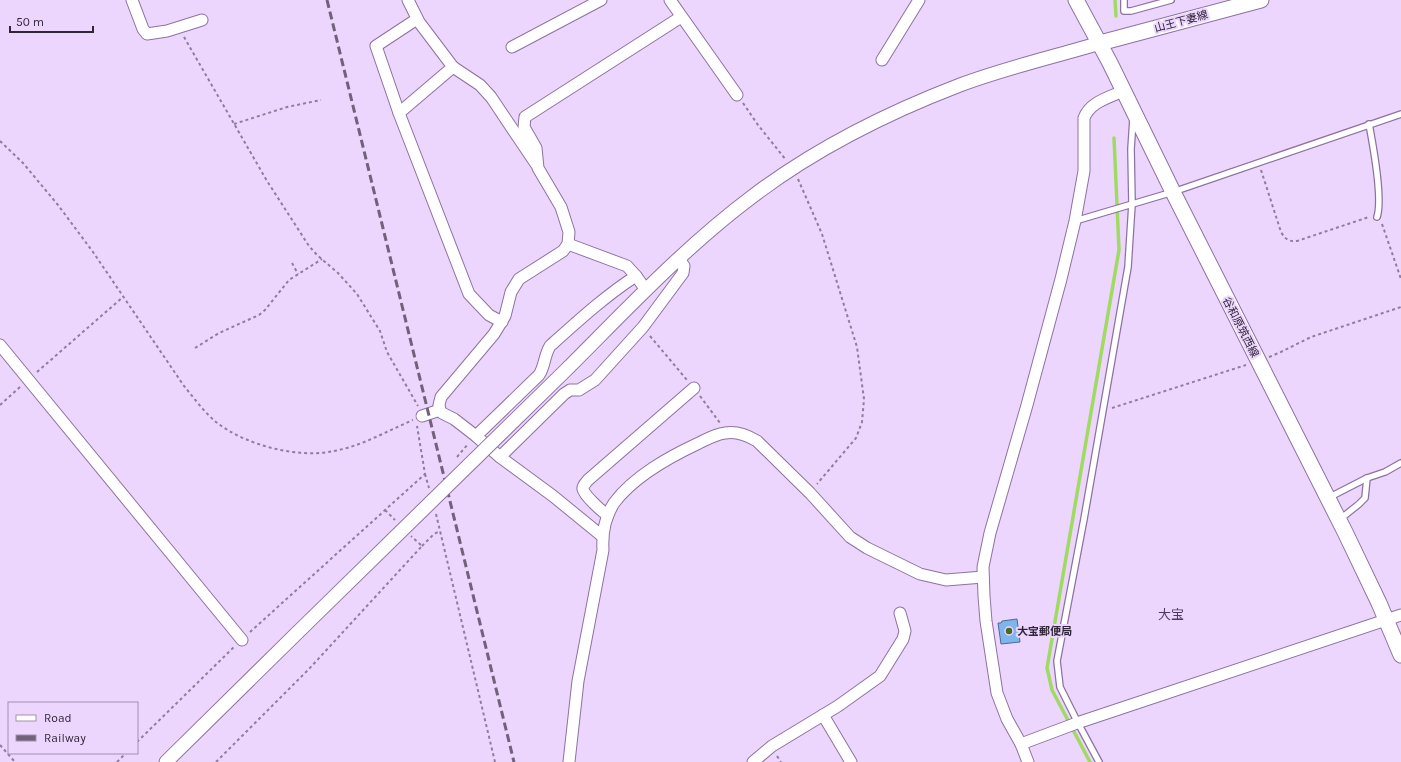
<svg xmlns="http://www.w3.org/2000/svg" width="1401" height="762" font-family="Karla,'Noto Sans JP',sans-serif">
  <rect width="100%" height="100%" fill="#edd6fe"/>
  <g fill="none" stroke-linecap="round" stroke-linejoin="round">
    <g stroke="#9fdb61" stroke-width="3.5">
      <path d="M1115 0 1116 16"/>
      <path d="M1090 762 1052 690 1047 668 1119 250 1114 138"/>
    </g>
  </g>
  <path fill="#80b4ed" stroke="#476c93" d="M1017 619 1020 642 1001 644 998 623H1001L1002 621Z"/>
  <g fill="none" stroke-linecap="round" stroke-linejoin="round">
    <defs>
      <g id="service">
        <path d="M1124 0V11H1131L1171 0"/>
        <path d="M1369 124C1373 145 1383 199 1377 217"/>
        <path d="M1075 221 1173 192 1401 114"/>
        <path d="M1328 498 1367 478 1385 472 1401 463"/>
        <path d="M1339 520 1359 504 1365 498 1367 478"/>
        <path d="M1099 762 1078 723 1060 687 1057 661 1084 519 1128 267 1132 204 1131 149 1133 119"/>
      </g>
      <g id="minor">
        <path d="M132 0 143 29 147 34 167 31 202 20"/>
        <path d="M408 0 419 22 453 67"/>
        <path d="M670 0 737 95"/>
        <path d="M512 47 601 0"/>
        <path d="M882 60 919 0"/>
        <path d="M399 113 376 46 417 19"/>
        <path d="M568 244 627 266 636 276 646 290"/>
        <path d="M502 322 489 315 469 294 399 113 453 67 480 85 491 97 536 164"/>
        <path d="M0 345 242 640"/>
        <path d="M422 416 440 410"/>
        <path d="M476 436 539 375C545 366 544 356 550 346 578 321 605 296 636 276"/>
        <path d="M500 457 564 394 570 390H579L595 380 643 327 683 273 684 266 679 259"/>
        <path d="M608 515C602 512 584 495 583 489 582 486 586 483 588 480L694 388"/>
        <path d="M602 536 553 496 500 457 476 436 454 419 442 413 440 410 439 405 441 397 494 334 505 316 511 292 519 279 563 251 568 244 569 232 561 207 538 168 536 148 524 127 525 117 681 17"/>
        <path d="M823 715 851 762"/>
        <path d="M1021 744 1077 723 1401 615"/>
        <path d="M569 762 578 681 603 550C602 534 605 517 614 503 634 476 669 457 699 443 707 439 716 434 725 433 736 431 747 435 757 441L810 493 850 537 867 548 920 574 946 580 983 577"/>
        <path d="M753 762 772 746 838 706 880 676 903 639 905 631 900 613"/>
        <path d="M1028 762 1021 744 1007 719 997 693 986 621 984 596 983 567 990 533 1027 405 1061 279 1075 221 1084 171V118C1090 102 1108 98 1123 91"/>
      </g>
      <g id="tertiary">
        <path d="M569 367C628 308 686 246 753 196 815 149 887 113 960 85 1005 68 1053 57 1100 43"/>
        <path d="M166 762 298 632"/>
      </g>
      <g id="secondary">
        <path d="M1076 0 1110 63 1173 192 1345 532 1379 603 1401 655"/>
        <path d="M1100 43 1261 0"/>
      </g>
    </defs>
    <use href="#service" stroke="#8d72a0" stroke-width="8"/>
    <use href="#minor" stroke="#8d72a0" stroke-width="13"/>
    <use href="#tertiary" stroke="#8d72a0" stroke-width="15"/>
    <use href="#secondary" stroke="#8d72a0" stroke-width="17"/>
    <g stroke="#8f7d9b" stroke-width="2" stroke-dasharray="3 3" stroke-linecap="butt">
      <path d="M184 37 267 181 309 246 317 255 338 273 357 294 380 331 387 352 418 406"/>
      <path d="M743 103 758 125 786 160"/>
      <path d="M234 124 287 107 321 100"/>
      <path d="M0 141 23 163 58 205 93 252 184 386C194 398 204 412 216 422 245 445 298 459 334 451 362 446 387 431 413 420"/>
      <path d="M1261 170 1281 232C1285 239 1289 242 1297 241L1369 217"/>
      <path d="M798 179 822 234 857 347 864 399 862 422 856 438 817 484"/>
      <path d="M1382 224 1401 279"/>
      <path d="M292 263 298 274"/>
      <path d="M650 336 687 380"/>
      <path d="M195 348 219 333 259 315 265 310 289 280 322 259"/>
      <path d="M1269 357C1285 351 1299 342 1314 336L1401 307"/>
      <path d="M37 372 123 297"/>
      <path d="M700 396 720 423"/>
      <path d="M0 405 21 386"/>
      <path d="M1112 408 1246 365"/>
      <path d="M457 457 468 444"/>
      <path d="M425 474 429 488"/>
      <path d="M385 510 395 520"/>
      <path d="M436 514 495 762"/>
      <path d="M422 546 434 534 440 531"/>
      <path d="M250 632 425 474 417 426"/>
      <path d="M137 742 235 646"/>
      <path d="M0 745 15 762"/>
      <path d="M777 756 781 762"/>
      <path d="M117 762 126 753"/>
      <path d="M216 762 309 669 422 546 411 536"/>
    </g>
    <use href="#service" stroke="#fff" stroke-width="5.5"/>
    <use href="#minor" stroke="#fff" stroke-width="11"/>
    <use href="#tertiary" stroke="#fff" stroke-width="13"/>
    <use href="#secondary" stroke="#fff" stroke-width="15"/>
    <path stroke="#71617b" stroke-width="3" stroke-dasharray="8 4" stroke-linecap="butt" d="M327 0 514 762"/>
    <defs>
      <path id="tertiary-bridge" d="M298 632 569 367"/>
    </defs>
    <use href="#tertiary-bridge" stroke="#8d72a0" stroke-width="15" stroke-linecap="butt"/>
    <use href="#tertiary-bridge" stroke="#fff" stroke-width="13"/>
  </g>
  <circle fill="#486a22" stroke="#edd6fe" stroke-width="1.5" cx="1009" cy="631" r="4"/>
  <g text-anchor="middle" stroke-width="4" stroke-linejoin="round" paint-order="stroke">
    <g font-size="11" fill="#312538" stroke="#edd6fe">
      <text transform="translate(1181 21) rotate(-15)" y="4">山王下妻線</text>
      <text transform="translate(1241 327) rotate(63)" y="4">谷和原筑西線</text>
    </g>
    <g font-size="11" font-weight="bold" fill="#312538" stroke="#edd6fe" text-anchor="start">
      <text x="1017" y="635">大宝郵便局</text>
    </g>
    <g font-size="13" fill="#503761" stroke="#edd6fe">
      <text x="1171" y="619">大宝</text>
    </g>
  </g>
  <rect x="8" y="702" width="130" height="52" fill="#edd6fe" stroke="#a28faf"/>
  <rect x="16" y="715" width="20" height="6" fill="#ffffff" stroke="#a28faf"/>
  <text x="44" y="722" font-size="12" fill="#312538">Road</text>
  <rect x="16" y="735" width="20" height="6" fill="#71617b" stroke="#a28faf"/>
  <text x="44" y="742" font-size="12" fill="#312538">Railway</text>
  <path d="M10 26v6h83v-6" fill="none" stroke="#312538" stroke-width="2"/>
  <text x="16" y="26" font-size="12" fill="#312538" stroke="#edd6fe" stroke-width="3" paint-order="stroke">50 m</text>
</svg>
